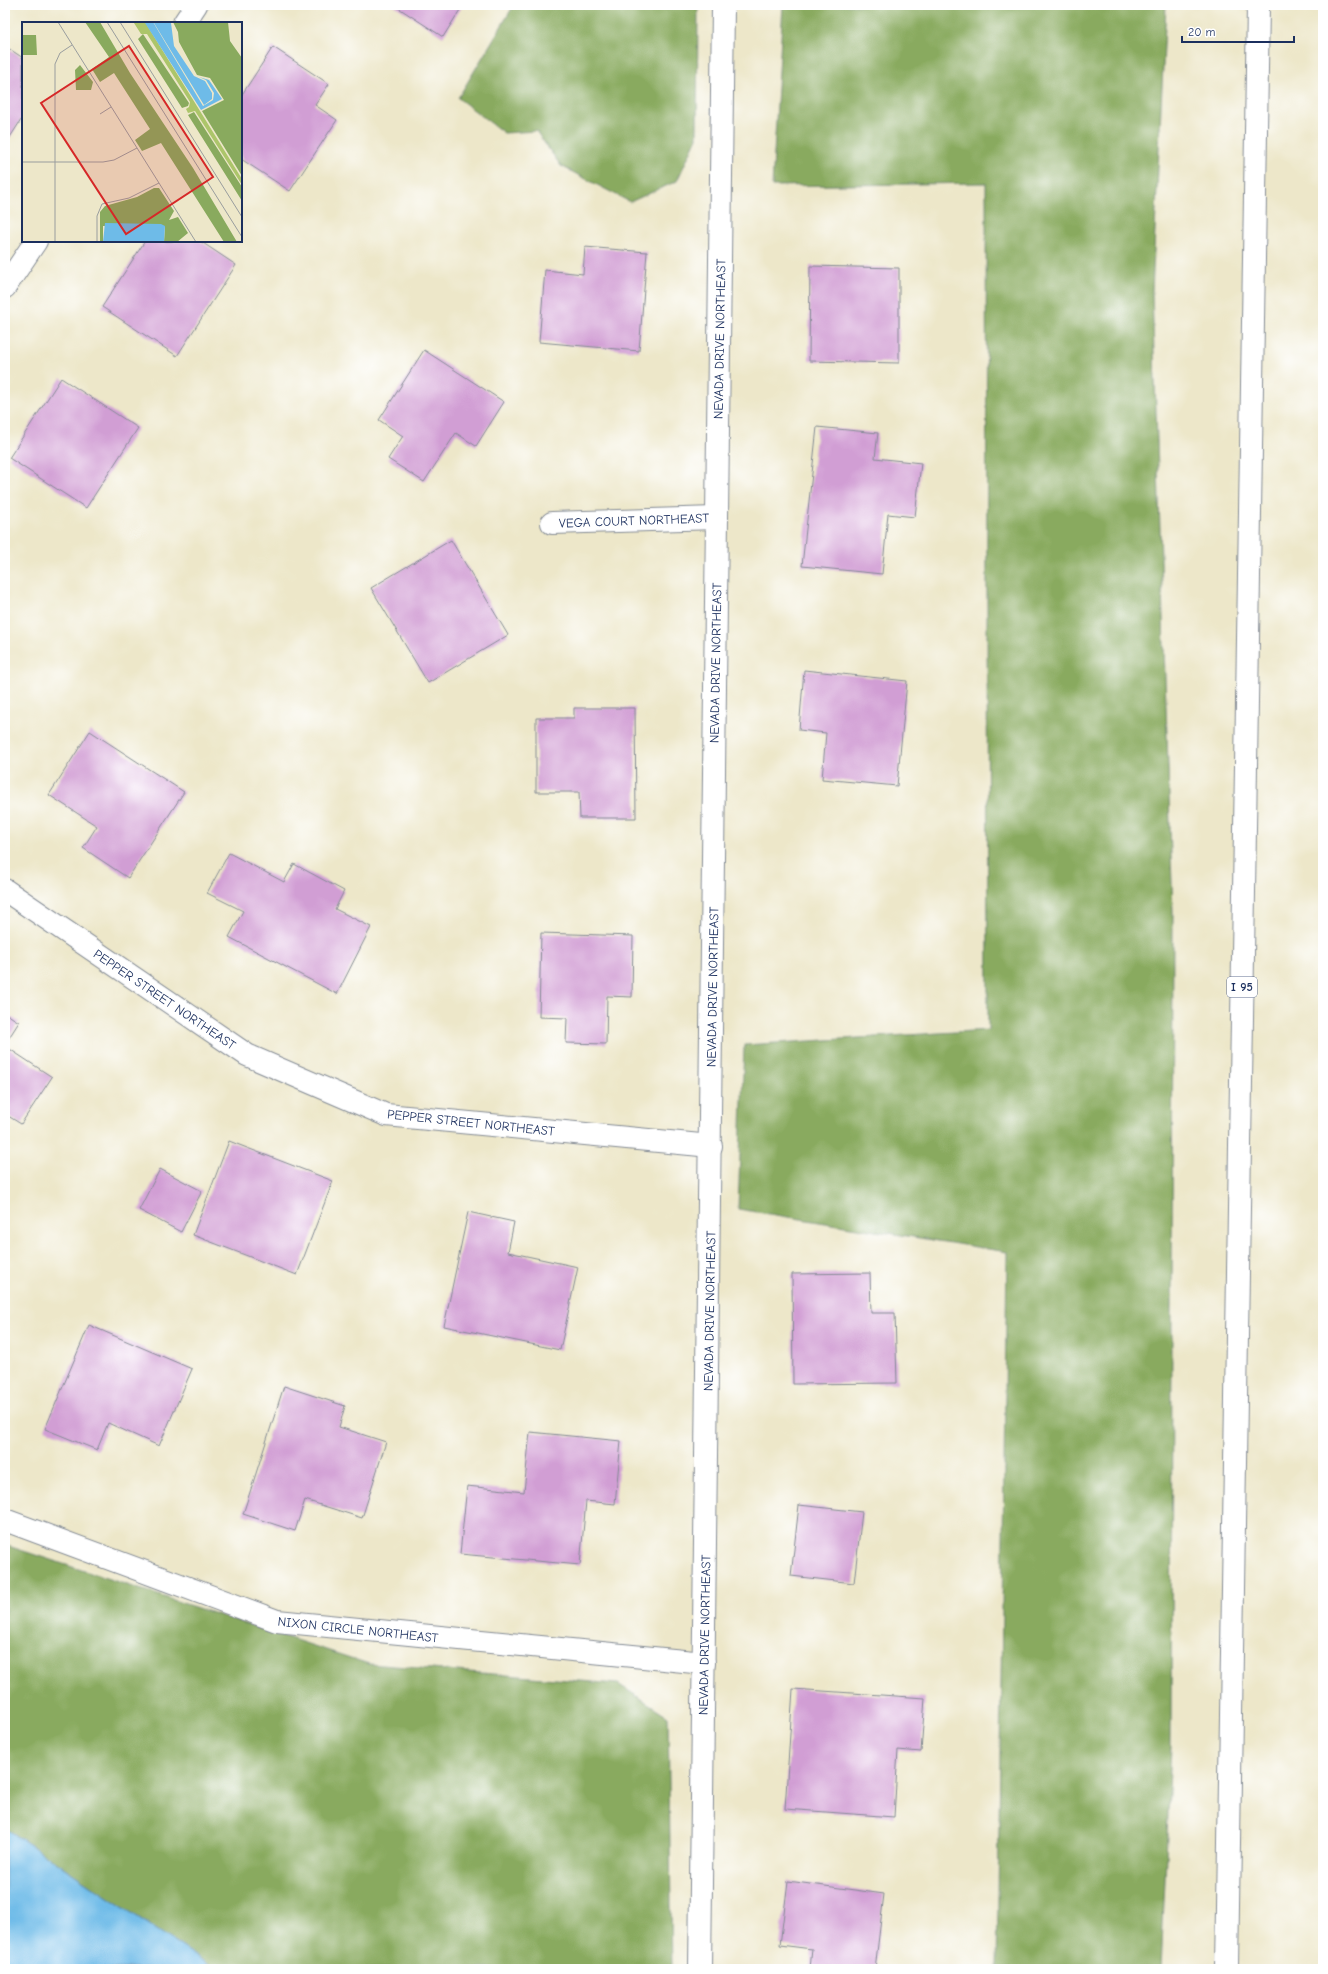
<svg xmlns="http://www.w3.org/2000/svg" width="1328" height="1974" font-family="'Comic Neue',sans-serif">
  <rect width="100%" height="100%" fill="#fff"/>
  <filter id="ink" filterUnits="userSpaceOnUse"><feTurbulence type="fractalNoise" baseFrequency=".025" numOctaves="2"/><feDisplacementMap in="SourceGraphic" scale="8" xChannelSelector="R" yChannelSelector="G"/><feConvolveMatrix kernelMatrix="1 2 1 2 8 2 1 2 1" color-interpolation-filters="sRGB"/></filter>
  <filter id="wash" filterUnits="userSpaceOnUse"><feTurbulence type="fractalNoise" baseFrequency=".012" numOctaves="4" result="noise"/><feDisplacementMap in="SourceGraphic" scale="16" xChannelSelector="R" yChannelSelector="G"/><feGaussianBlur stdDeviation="0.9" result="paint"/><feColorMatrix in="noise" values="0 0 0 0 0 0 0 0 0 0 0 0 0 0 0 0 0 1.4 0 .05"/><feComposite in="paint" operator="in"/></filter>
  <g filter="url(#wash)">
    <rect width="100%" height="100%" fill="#ede7c9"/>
    <g fill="#89aa5e" stroke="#526c5e">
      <path d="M514 5H698L697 138 677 181 630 202 561 166 536 131 504 133 458 98Z"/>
      <path d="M783 5H1166L1152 292 1173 912 1171 1747 1161 1969H997L1007 1252 738 1209 744 1045 988 1030 986 183 772 186Z"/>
      <path d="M5 1545 369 1664 618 1684 668 1716 672 1969H215L5 1828Z"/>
    </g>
    <path fill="#6ebbe8" stroke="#4475a3" d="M5 1828 215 1969H5Z"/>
    <g id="blocks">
      <g fill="#d19ed4">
        <path d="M394 5H463L443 37Z"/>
        <path d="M5 46 23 58V117L5 145Z"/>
        <path d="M273 47 329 84 315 105 337 120 290 191 241 159V96Z"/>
        <path d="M145 241H200L236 265 177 356 102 307Z"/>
        <path d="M585 247 647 252 639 351 539 342 545 270 583 274Z"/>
        <path d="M810 266 899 268V363L809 361Z"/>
        <path d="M424 350 504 402 476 446 456 433 424 482 388 459 403 436 379 420Z"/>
        <path d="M61 378 138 428 86 508 9 458Z"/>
        <path d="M817 427 878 433 875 458 921 463 915 517 888 514 882 574 802 566Z"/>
        <path d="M451 540 508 635 428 683 371 588Z"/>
        <path d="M804 670 907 681 897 786 822 779 826 733 799 730Z"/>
        <path d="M574 708H635L636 818H580L579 792H536V718H574Z"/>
        <path d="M90 731 184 792 128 878 83 848 97 826 49 795Z"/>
        <path d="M229 853 284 882 294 864 344 891 335 909 371 927 337 994 229 937 243 911 207 893Z"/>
        <path d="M541 933 633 936 632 997 607 996 606 1044 566 1043 567 1018 539 1017Z"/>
        <path d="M5 1013 19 1022 5 1044Z"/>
        <path d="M5 1046 52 1077 21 1124 5 1114Z"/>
        <path d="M229 1141 333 1181 297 1275 193 1235Z"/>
        <path d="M160 1169 202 1191 181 1232 139 1210Z"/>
        <path d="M468 1212 514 1222 508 1252 578 1267 560 1350 444 1326Z"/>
        <path d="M870 1273 871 1313H895L897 1383 793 1384 792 1274Z"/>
        <path d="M89 1325 192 1369 159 1446 108 1423 97 1450 45 1429Z"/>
        <path d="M284 1386 345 1406 339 1427 386 1442 362 1518 305 1500 295 1531 243 1514Z"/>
        <path d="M530 1432 621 1441 615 1504 586 1501 580 1565 460 1554 467 1486 524 1492Z"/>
        <path d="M799 1505 862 1512 854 1583 791 1576Z"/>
        <path d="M793 1689 925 1698 921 1752 898 1750 894 1817 785 1809Z"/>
        <path d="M788 1881 884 1894 875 1969H810L812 1949 780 1945Z"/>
      </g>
    </g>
  </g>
  <g filter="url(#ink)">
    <use href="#blocks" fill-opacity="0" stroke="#848b94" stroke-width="1"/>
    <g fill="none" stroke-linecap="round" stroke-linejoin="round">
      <defs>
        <g id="minor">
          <path d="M184 23 196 5"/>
          <path d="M5 287 36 241"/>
          <path d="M552 523 716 518"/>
          <path d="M5 890 247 1055 386 1115 711 1146"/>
          <path d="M5 1520 277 1621 704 1663"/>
          <path d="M700 1969 723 5"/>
        </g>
        <path id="highway" d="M1227 1969 1258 5"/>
      </defs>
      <use href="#minor" stroke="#848b94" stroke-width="24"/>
      <use href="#highway" stroke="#848b94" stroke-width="24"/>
      <use href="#minor" stroke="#fff" stroke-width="22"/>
      <use href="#highway" stroke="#fff" stroke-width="22"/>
    </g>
  </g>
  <g text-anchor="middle" stroke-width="3" stroke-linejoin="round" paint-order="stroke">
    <rect fill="#fff" stroke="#5f6d8e" stroke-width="1" x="1227" y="977" width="30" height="20" rx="3"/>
    <g font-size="12" font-weight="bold" fill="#1b2f5e">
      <text x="1242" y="991">I 95</text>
    </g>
    <g font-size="13" fill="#1b2f5e" stroke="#fff">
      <text transform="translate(719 339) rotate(-89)" y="5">NEVADA DRIVE NORTHEAST</text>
      <text transform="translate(634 520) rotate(-2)" y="5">VEGA COURT NORTHEAST</text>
      <text transform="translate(715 663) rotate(-89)" y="5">NEVADA DRIVE NORTHEAST</text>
      <text transform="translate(712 987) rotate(-89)" y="5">NEVADA DRIVE NORTHEAST</text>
      <text transform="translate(165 999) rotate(34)" y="5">PEPPER STREET NORTHEAST</text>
      <text transform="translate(471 1122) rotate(6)" y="5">PEPPER STREET NORTHEAST</text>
      <text transform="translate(709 1311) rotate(-89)" y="5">NEVADA DRIVE NORTHEAST</text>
      <text transform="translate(358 1629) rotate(6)" y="5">NIXON CIRCLE NORTHEAST</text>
      <text transform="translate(704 1635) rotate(-89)" y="5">NEVADA DRIVE NORTHEAST</text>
    </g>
  </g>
  <g transform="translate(22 22)">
    <rect width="220" height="220" fill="#ede7c9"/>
    <path d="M123 0 220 157V163L173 89 166 91 164 87 167 85 168 80 125 12H119L112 1Z" fill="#acc56a"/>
    <path d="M78 0 108 51 171 146 215 220H202L139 121 120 129 113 118 128 107 92 51 78 60 70 47 87 35 63 0ZM206 0 208 19 220 36V154L180 89 202 78 188 56 175 53 157 20 156 10 151 0ZM121 12 167 81 166 84 160 86 116 17ZM0 13H14L15 33H0ZM58 43 71 60 69 68H54L53 48ZM172 90 220 165V179L166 93ZM132 166H137L152 189 147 198 156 195 166 211 155 220H142L143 205 81 204V220H78V190L83 184 115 175Z" fill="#89aa5e"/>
    <path d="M131 0 181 84 191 78 192 71 184 58 177 55 187 58 200 77 179 88 123 1ZM132 1H149L152 24 172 54 183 59 190 71V77L182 83ZM83 201 139 202 143 204 142 220H81Z" fill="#6ebbe8"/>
    <path fill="none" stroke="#999d9e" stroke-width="1" d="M36 0 174 220M85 0 220 215M98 0 220 195M78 92 89 85M0 140H81L92 138 115 126M33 220V42L38 31 50 23M75 220V194L80 182 107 176 137 161"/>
    <path fill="#d62828" fill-opacity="0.15" stroke="#d62828" stroke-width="2" d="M107 24 191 155 104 212 19 81Z"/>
    <rect width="220" height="220" fill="none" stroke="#1b2f5e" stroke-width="2"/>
  </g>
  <rect width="1328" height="1974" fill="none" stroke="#fff" stroke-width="20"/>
  <path d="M1182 36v6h112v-6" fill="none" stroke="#1b2f5e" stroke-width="2"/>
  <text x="1188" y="36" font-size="12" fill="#1b2f5e" stroke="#ffffff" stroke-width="3" paint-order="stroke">20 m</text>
</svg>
